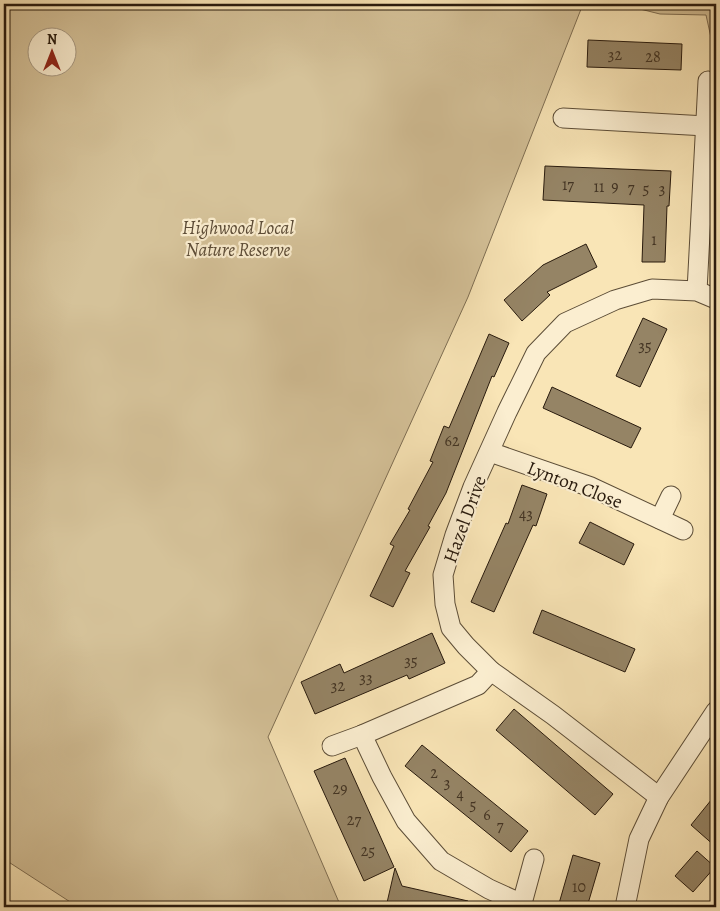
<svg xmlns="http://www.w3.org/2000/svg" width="720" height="911" font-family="Alegreya,serif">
  <rect width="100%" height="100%" fill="#f9e5b6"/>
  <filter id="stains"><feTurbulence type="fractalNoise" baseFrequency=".004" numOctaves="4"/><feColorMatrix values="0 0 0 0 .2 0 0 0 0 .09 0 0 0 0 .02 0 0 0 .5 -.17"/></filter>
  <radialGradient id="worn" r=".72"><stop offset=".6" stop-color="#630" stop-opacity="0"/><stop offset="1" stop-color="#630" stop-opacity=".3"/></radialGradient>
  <g fill="#d5c299" stroke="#7e6e53" fill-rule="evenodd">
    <path d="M4 4H583L468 297 268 737 341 907H78L4 859ZM38 38H68V68H38Z"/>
    <path d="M620 4H716V60L706 15 660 14Z"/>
  </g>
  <g fill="#958465" stroke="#281a0d">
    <path d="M588 40 682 44 681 70 587 67Z"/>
    <path d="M545 166 671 171 669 206H667L665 262H642L644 205 543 200Z"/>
    <path d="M586 244 597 267 547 292 550 295 522 321 504 300 543 265Z"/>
    <path d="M643 318 667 329 640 387 616 376Z"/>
    <path d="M489 334 509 343 494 377 492 376 446 493 428 526 430 527 405 571 410 573 393 607 370 596 394 546 390 544 410 510 408 509 433 462 430 461 444 426 449 428Z"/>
    <path d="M552 387 641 428 631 448 543 408Z"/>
    <path d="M522 485 547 494 536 526 533 525 494 612 471 602 506 523 508 524Z"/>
    <path d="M590 522 634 544 624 565 579 543Z"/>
    <path d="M542 610 635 649 625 672 533 633Z"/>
    <path d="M432 633 445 663 409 679 407 675 315 714 301 682 340 664 344 673Z"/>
    <path d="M514 709 613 794 595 815 496 730Z"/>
    <path d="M422 745 528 831 511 852 405 766Z"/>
    <path d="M345 758 394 867 364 881 314 771Z"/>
    <path d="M716 794V847L691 825Z"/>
    <path d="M697 851 715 867 693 892 675 876Z"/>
    <path d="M573 855 600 863 587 907H558Z"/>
    <path d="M395 868 402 886 468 901V907H386Z"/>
  </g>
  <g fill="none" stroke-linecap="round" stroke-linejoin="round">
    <defs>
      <g id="street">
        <path d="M563 118 706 126"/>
        <path d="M697 291 708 81"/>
        <path d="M490 452 591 487 683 530"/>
        <path d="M660 519 671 496"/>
        <path d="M362 735 382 777 406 821 441 861 489 889 522 904"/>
        <path d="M332 746 362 735 478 685 491 671"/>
        <path d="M659 797 553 715 491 671 466 646 451 628 445 604 443 575 455 535 473 487 507 412 536 353 565 323 615 300 652 289 697 291 716 299"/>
        <path d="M521 907 534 859"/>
        <path d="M625 907 639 839 659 797 716 711"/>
      </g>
    </defs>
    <use href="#street" stroke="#5c4d37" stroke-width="21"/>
    <use href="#street" stroke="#fbeed0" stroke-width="19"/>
  </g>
  <g text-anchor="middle" stroke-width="4.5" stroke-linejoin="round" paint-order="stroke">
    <g font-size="16" fill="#433423">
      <text x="615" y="60">32</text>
      <text x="653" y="62">28</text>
      <text x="568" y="190">17</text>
      <text x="599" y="192">11</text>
      <text x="615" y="192">9</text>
      <text x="631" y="193">7</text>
      <text x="646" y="194">5</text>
      <text x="662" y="194">3</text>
      <text x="654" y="245">1</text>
      <text x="645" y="351">35</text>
      <text x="452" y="446">62</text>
      <text x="526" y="519">43</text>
      <text x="411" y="666">35</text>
      <text x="366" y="683">33</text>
      <text x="338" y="691">32</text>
      <text x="434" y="778">2</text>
      <text x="447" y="788">3</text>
      <text x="340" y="794">29</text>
      <text x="460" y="799">4</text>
      <text x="473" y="810">5</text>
      <text x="487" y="820">6</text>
      <text x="354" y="825">27</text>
      <text x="500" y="831">7</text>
      <text x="368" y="856">25</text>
      <text x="579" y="892">10</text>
    </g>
    <g font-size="19" font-style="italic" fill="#5c4c37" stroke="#fbeed0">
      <text x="238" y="234">Highwood Local<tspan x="238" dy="22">Nature Reserve</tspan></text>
    </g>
    <g font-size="19" fill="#281a0d" stroke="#fbeed0">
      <text transform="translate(575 484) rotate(21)" y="7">Lynton Close</text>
      <text transform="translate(464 519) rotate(-70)" y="7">Hazel Drive</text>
    </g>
  </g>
  <rect width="720" height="911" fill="none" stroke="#f9e5b6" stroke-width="20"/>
  <rect x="5" y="5" width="710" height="901" fill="none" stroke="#281a0d" stroke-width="2.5"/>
  <rect x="10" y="10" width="700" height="891" fill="none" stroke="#281a0d"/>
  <g transform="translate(52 52)"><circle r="24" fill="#fbeed0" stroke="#a79982"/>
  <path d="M0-4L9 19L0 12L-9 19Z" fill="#8f2418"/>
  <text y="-8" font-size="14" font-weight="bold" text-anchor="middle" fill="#281a0d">N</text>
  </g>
  <rect width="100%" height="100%" filter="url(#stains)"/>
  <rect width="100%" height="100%" fill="url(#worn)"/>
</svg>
